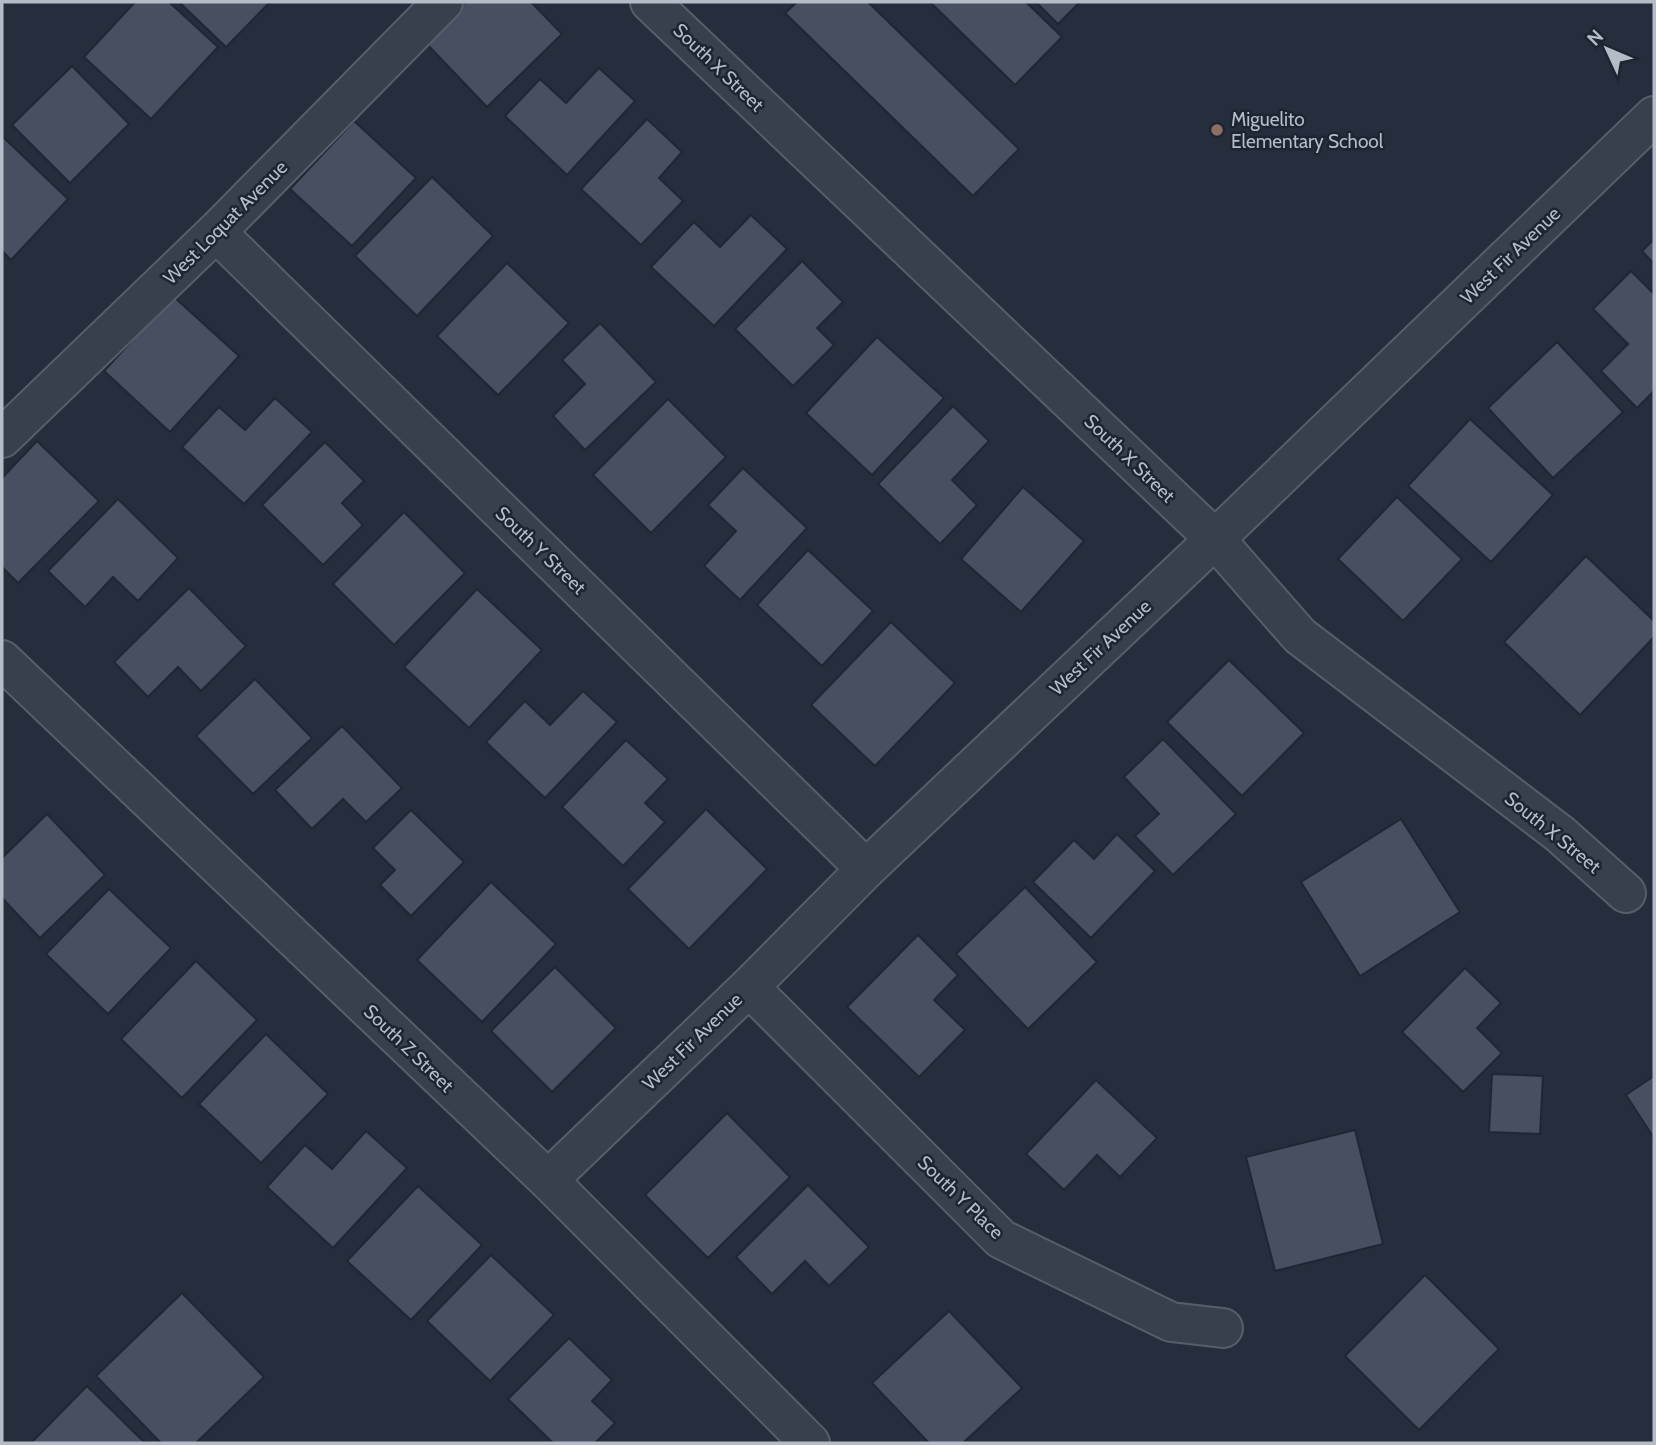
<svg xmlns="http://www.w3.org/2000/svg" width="1656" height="1445" font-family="Cabin,sans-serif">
  <rect width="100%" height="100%" fill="#252e3d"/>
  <g fill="#465061" stroke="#1f2734" stroke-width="2">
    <path d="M135 2H169L218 47 151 119 84 57Z"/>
    <path d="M179 2H270L226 47Z"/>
    <path d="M465 2H531L562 34 487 107 424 41Z"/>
    <path d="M797 2H868L1019 149 973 196 785 13Z"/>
    <path d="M930 2H1026L1062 37 1015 85Z"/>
    <path d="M1036 2H1080L1058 24Z"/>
    <path d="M72 66 129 124 70 183 12 125Z"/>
    <path d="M599 68 635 101 567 175 505 116 540 79 566 103Z"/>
    <path d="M647 119 682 152 659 178 683 201 641 245 581 189Z"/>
    <path d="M354 121 416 178 352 246 290 189Z"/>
    <path d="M2 136 68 199 11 260 2 251Z"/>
    <path d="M432 177 493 236 417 316 355 256Z"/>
    <path d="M751 215 787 249 714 326 651 267 694 222 720 247Z"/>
    <path d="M1654 239V264L1642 251Z"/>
    <path d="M802 261 843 302 817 328 834 345 793 386 735 329Z"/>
    <path d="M507 263 569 323 498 395 437 336Z"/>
    <path d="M1631 271 1654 294V391L1637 408 1601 371 1628 344 1593 309Z"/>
    <path d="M173 296 239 356 170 432 104 371Z"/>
    <path d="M600 323 656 382 585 450 553 416 585 384 562 360Z"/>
    <path d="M877 337 944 398 872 475 806 413Z"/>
    <path d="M1557 342 1623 412 1553 478 1488 408Z"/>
    <path d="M275 398 312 432 244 504 182 447 219 407 245 430Z"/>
    <path d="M668 399 726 457 651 533 593 475Z"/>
    <path d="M953 406 989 441 952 480 977 505 940 544 878 484Z"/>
    <path d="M1470 419 1553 495 1491 562 1408 486Z"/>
    <path d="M37 441 99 501 18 583 2 567V478Z"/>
    <path d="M325 442 364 481 342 503 363 525 323 565 262 505Z"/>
    <path d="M743 468 807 528 740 600 704 566 736 531 708 505Z"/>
    <path d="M1023 487 1084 541 1021 612 961 559Z"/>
    <path d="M1397 497 1462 559 1403 621 1338 559Z"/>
    <path d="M118 499 178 558 138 601 113 577 85 607 48 571Z"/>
    <path d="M404 512 465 573 394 645 333 584Z"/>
    <path d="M808 550 873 611 822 666 757 605Z"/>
    <path d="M1586 556 1654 621V637L1580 715 1504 642Z"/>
    <path d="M189 588 246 646 201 691 178 667 148 697 114 662Z"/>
    <path d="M477 589 542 650 469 728 404 667Z"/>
    <path d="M891 622 955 683 875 766 811 705Z"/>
    <path d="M1229 660 1304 733 1242 796 1167 722Z"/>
    <path d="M255 679 312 738 253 794 196 736Z"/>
    <path d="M583 691 617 722 545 798 486 742 525 701 550 725Z"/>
    <path d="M342 726 402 788 366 822 343 799 312 829 275 790Z"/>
    <path d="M1163 739 1236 814 1173 875 1135 836 1159 814 1124 777Z"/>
    <path d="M626 740 668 779 645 803 665 822 623 866 562 807Z"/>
    <path d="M706 809 767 869 689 949 628 889Z"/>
    <path d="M411 810 464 862 411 916 380 885 395 870 373 848Z"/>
    <path d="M47 814 105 875 40 938 2 898V858Z"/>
    <path d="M1401 819 1460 912 1360 976 1301 882Z"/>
    <path d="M1117 834 1155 871 1091 938 1033 882 1074 840 1094 859Z"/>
    <path d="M491 882 556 944 482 1022 417 960Z"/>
    <path d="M1025 887 1097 962 1028 1029 956 954Z"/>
    <path d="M109 889 171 948 108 1014 46 954Z"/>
    <path d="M918 935 958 975 934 1000 965 1030 919 1077 847 1007Z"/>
    <path d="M196 961 257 1020 182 1098 121 1039Z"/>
    <path d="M555 967 616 1028 552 1092 491 1031Z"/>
    <path d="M1465 968 1501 1003 1477 1028 1502 1053 1463 1092 1402 1032Z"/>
    <path d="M266 1034 328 1094 261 1163 199 1104Z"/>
    <path d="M1492 1074 1543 1076 1540 1134 1489 1132Z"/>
    <path d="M1654 1076V1138L1626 1095Z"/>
    <path d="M1096 1080 1157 1138 1120 1177 1097 1155 1064 1190 1026 1154Z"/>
    <path d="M727 1113 790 1177 708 1258 645 1195Z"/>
    <path d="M1355 1130 1383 1244 1275 1271 1246 1157Z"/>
    <path d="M366 1131 407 1168 333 1248 267 1187 305 1145 332 1169Z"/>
    <path d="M808 1185 869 1247 829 1286 805 1261 772 1294 736 1257Z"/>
    <path d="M418 1186 482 1245 411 1320 347 1261Z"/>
    <path d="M491 1255 554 1315 490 1381 427 1321Z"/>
    <path d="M1425 1275 1499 1349 1419 1430 1345 1356Z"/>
    <path d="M182 1293 264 1377 196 1443H161L96 1376Z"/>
    <path d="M949 1311 1022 1388 963 1443H929L872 1383Z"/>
    <path d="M569 1338 612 1380 592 1401 615 1423 595 1443H553L508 1399Z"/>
    <path d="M87 1386 145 1443H31Z"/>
  </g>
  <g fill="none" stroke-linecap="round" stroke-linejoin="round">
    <defs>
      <g id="street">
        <path d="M650 2 1215 539 1300 636 1560 834 1626 893"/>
        <path d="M216 232 866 869"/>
        <path d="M2 438 216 232 443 2"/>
        <path d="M2 660 548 1180 810 1443"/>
        <path d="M749 987 1001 1239 1171 1322 1223 1328"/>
        <path d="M548 1180 749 987 866 869 1215 539 1654 116"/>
      </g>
    </defs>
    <use href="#street" stroke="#565e6b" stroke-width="42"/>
    <use href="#street" stroke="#38404d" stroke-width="38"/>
  </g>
  <circle fill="#8d6e63" stroke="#1d2532" stroke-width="2.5" cx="1217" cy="130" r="7"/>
  <g text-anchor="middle" stroke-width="5" stroke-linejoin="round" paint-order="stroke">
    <g font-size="19" fill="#b4bcc8" stroke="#1d2532">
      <text transform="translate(719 67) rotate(44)" y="7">South X Street</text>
      <text transform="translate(225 222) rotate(-45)" y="7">West Loquat Avenue</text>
      <text transform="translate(1510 255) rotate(-44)" y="7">West Fir Avenue</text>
      <text transform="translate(1130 458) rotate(44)" y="7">South X Street</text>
      <text transform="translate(541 550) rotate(44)" y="7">South Y Street</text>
      <text transform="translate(1100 647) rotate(-43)" y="7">West Fir Avenue</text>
      <text transform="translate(1553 832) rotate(39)" y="7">South X Street</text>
      <text transform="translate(692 1041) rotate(-44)" y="7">West Fir Avenue</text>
      <text transform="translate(409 1048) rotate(44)" y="7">South Z Street</text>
      <text transform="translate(961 1197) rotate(44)" y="7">South Y Place</text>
    </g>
    <g font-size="19" fill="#b4bcc8" stroke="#1d2532" text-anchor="start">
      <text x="1231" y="126">Miguelito<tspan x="1231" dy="22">Elementary School</tspan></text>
    </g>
  </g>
  <rect width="1656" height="1445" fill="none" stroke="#b4bcc8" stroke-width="7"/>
  <g transform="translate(1607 49) rotate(314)" stroke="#1d2532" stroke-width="5" paint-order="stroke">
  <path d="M0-5L12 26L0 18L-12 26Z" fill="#b4bcc8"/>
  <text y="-10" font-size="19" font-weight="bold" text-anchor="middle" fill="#b4bcc8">N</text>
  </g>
</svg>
